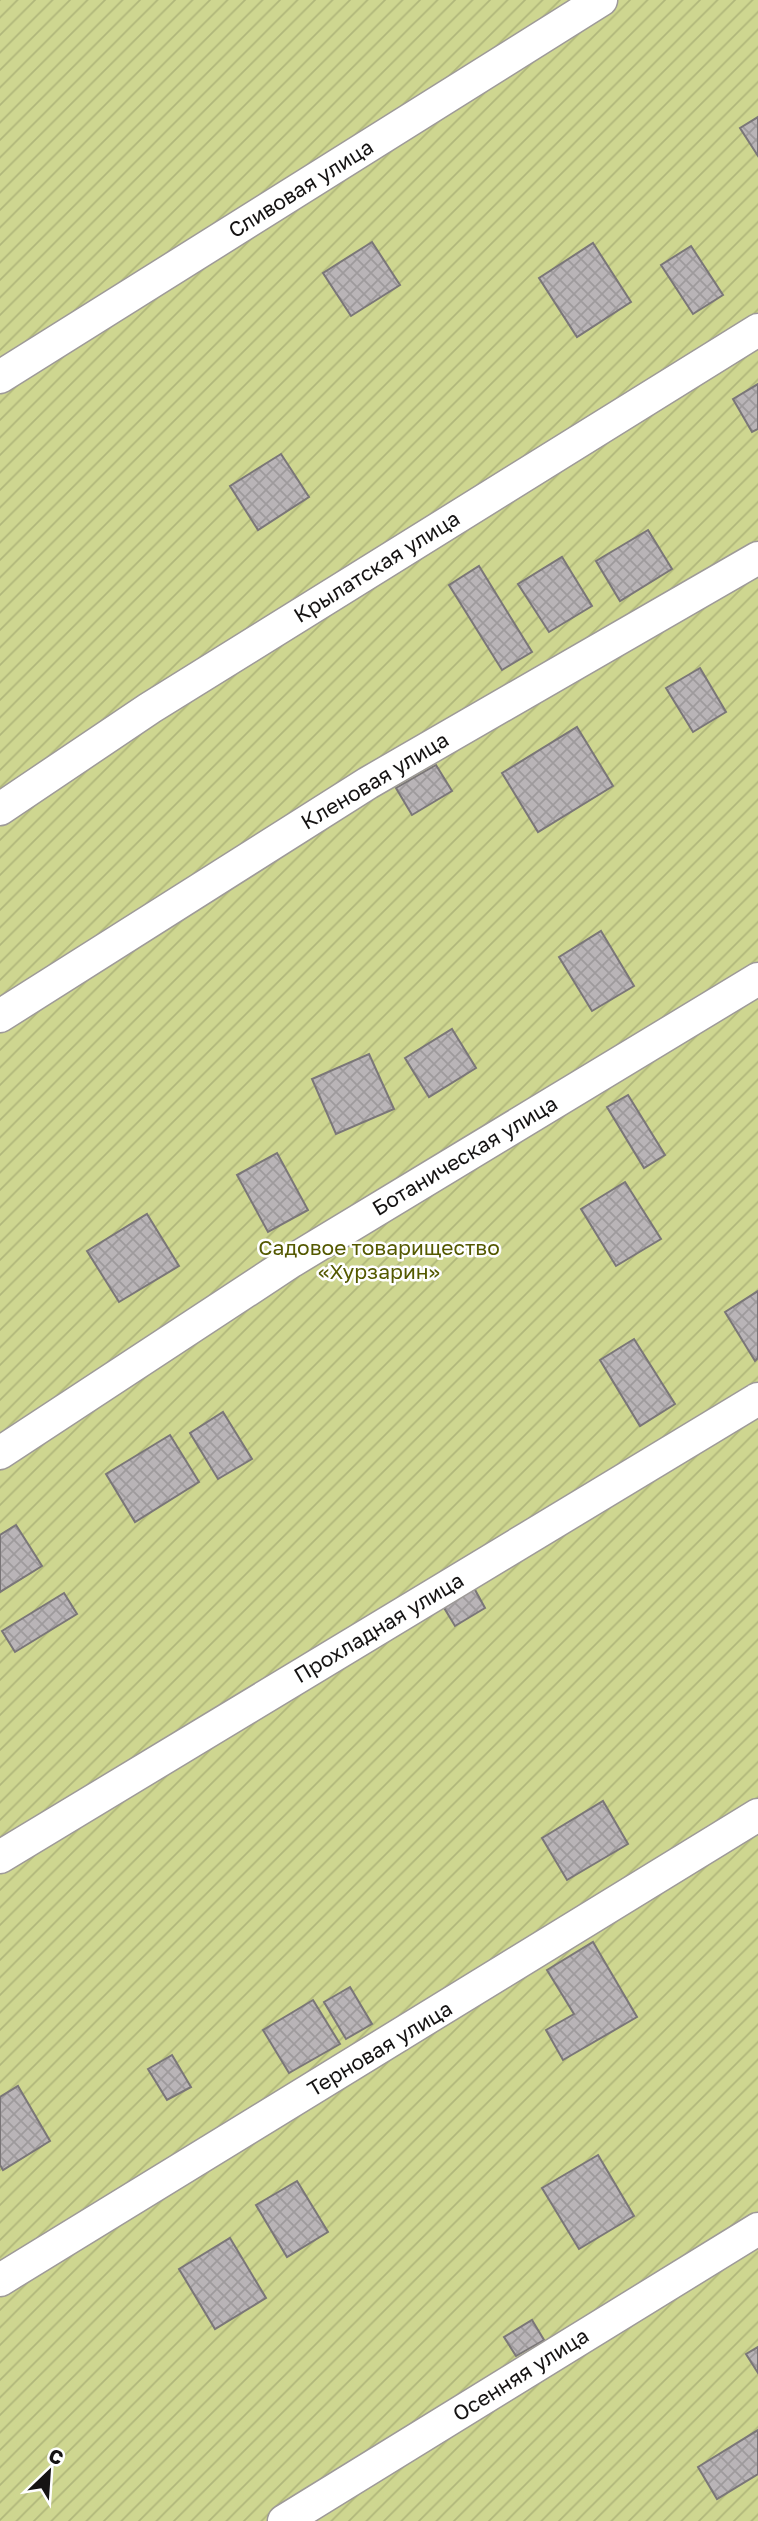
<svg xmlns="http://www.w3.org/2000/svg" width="758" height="2521" font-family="'Golos Text',sans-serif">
  <defs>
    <pattern id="garden-furrows" width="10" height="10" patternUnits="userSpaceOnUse" patternTransform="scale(1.75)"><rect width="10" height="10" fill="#ced690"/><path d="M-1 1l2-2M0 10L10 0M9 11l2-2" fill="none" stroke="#b0b77b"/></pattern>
    <pattern id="building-cross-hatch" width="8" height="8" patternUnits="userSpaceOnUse" patternTransform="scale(1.75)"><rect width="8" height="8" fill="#b9b4b7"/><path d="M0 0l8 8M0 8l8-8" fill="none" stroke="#9e9a9c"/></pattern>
  </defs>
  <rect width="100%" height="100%" fill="#f2edeb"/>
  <rect fill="url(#garden-furrows)" x="0" y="0" width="758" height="2521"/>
  <g fill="url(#building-cross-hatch)" stroke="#7a7678" stroke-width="2">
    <path d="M758 117V156L740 128Z"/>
    <path d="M372 242 400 285 351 316 323 273Z"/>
    <path d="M593 243 631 302 577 337 539 278Z"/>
    <path d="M691 246 723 295 693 314 661 265Z"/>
    <path d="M758 384V429L752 432 733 399Z"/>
    <path d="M281 454 309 497 258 530 230 486Z"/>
    <path d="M648 530 672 569 620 601 596 561Z"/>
    <path d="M562 557 592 606 549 632 518 584Z"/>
    <path d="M479 566 532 652 502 670 449 585Z"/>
    <path d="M700 668 726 712 693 732 666 688Z"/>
    <path d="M577 727 613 786 538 832 502 773Z"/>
    <path d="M436 765 452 791 412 815 396 788Z"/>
    <path d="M601 931 634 986 592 1011 559 957Z"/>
    <path d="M452 1029 476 1068 429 1097 405 1058Z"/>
    <path d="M369 1054 394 1109 336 1134 312 1079Z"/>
    <path d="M628 1095 665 1155 644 1168 607 1107Z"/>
    <path d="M277 1153 308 1210 268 1232 237 1175Z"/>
    <path d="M625 1182 661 1239 616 1266 581 1209Z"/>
    <path d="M147 1214 179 1266 119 1302 87 1251Z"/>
    <path d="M758 1291V1358L755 1361 725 1312Z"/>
    <path d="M634 1339 675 1404 640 1426 600 1360Z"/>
    <path d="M223 1412 252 1459 218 1479 190 1433Z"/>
    <path d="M170 1435 199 1482 135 1522 106 1474Z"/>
    <path d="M16 1525 42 1566 0 1592V1535Z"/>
    <path d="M474 1588 485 1608 455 1626 443 1606Z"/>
    <path d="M64 1593 77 1614 15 1652 2 1631Z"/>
    <path d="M603 1801 628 1844 567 1880 542 1838Z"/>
    <path d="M593 1942 637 2017 563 2060 546 2030 574 2014 547 1970Z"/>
    <path d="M350 1987 372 2024 346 2039 324 2002Z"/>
    <path d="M313 2000 340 2044 289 2073 263 2030Z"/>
    <path d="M172 2055 191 2087 167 2100 148 2069Z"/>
    <path d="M18 2086 50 2141 3 2170 0 2165V2097Z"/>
    <path d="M598 2155 634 2216 579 2249 542 2188Z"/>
    <path d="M297 2181 328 2232 287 2257 256 2205Z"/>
    <path d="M230 2238 266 2298 215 2329 179 2269Z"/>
    <path d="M532 2320 544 2340 516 2356 504 2337Z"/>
    <path d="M758 2347V2373L746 2354Z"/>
    <path d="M758 2430V2474L717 2499 698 2467Z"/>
  </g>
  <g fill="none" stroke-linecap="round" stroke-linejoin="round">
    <defs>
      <g id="minor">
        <path d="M0 377 601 0"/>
        <path d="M0 809 150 708 758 330"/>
        <path d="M0 1016 368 783 758 558"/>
        <path d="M0 1453 292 1261 758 979"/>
        <path d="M0 1857 758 1399"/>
        <path d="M0 2280 758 1815"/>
        <path d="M284 2521 758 2229"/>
      </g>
    </defs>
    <use href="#minor" stroke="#9e9a98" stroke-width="35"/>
    <use href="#minor" stroke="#fff" stroke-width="32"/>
  </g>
  <g text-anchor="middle" stroke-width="5" stroke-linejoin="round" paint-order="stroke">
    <g font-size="21" fill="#151313" stroke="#fff">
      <text transform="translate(301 189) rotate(-32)" y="7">Сливовая улица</text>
      <text transform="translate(377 567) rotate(-32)" y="7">Крылатская улица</text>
      <text transform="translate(375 781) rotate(-31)" y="7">Кленовая улица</text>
      <text transform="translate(465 1156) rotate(-31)" y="7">Ботаническая улица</text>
      <text transform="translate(379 1628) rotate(-31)" y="7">Прохладная улица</text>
      <text transform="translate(380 2049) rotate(-31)" y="7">Терновая улица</text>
      <text transform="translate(521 2375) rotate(-32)" y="7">Осенняя улица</text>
    </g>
    <g font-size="21" fill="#545900" stroke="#fff">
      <text x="379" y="1255">Садовое товарищество<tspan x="379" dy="24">«Хурзарин»</tspan></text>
    </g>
  </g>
  <g transform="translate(49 2472) rotate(25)" stroke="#ffffff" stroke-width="5" paint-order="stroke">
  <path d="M0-5L12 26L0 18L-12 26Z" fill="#151313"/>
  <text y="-10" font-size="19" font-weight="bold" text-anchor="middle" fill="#151313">С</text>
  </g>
</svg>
